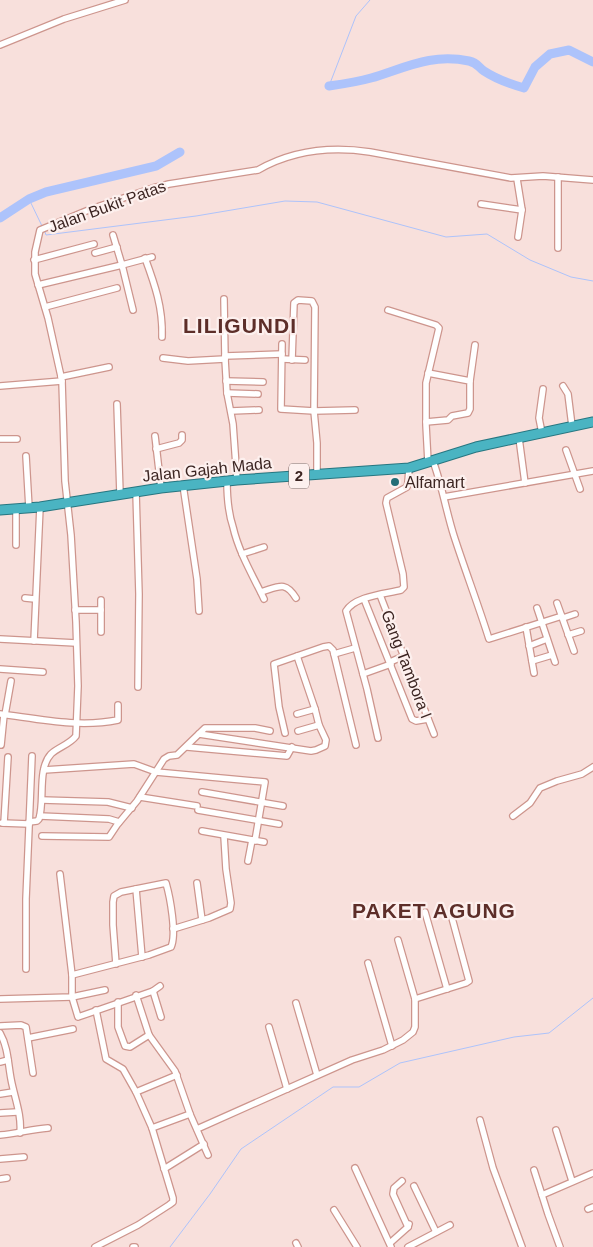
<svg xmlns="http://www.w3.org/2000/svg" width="593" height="1247" font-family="Helvetica,sans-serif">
  <rect width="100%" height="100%" fill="#f8e0dc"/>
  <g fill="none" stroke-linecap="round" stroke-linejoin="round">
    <g stroke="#adc3fb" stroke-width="1">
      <path d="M329 86 356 16 370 0"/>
      <path d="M29 199 42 226"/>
      <path d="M45 232 46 235 196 216 285 201 317 202 446 237 487 234 530 260 571 277 593 281"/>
      <path d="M170 1247 210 1194 241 1149 333 1087H359L400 1063 514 1037 549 1033 593 998"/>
    </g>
    <g stroke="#adc3fb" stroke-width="9">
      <path d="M329 86C343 84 357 82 371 78 405 68 431 53 469 61 478 63 478 67 484 71 496 79 510 84 524 88L535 67 550 54 569 50 593 62"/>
      <path d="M0 218 29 199 46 192 156 166 180 152"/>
    </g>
    <defs>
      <g id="minor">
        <path d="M0 45 64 19 125 0"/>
        <path d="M558 177V248"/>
        <path d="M517 179 522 210 518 237"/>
        <path d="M481 204 522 210"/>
        <path d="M113 235 122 265 152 257"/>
        <path d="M95 253 117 247"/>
        <path d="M145 258C155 285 163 308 162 337"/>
        <path d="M34 260 94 244"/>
        <path d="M38 285 122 265 133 310"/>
        <path d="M224 299 225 359 227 393 233 424 237 480"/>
        <path d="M45 307 117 288"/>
        <path d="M388 310 436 325 439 328 426 383V425L428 462"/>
        <path d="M282 344 281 409 314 411 355 410"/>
        <path d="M225 356 282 354"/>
        <path d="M163 358 188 361 225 359"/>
        <path d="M282 359 305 360"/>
        <path d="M292 360 294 303 298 300 312 301 315 307 314 411 317 443V475"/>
        <path d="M61 377 109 367"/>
        <path d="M226 381 263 382"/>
        <path d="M470 381 475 345"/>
        <path d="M0 386 62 381"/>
        <path d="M563 386 568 394 572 426"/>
        <path d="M227 393 258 394"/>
        <path d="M117 404 120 494"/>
        <path d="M231 411 259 410"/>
        <path d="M426 422 448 420 452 416 468 413 470 409V381L428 373"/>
        <path d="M542 433 539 418 543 389"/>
        <path d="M155 436 161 488"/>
        <path d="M519 438 525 483"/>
        <path d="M0 439H17"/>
        <path d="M156 449 179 443 182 440V435"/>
        <path d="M566 450 580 489"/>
        <path d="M26 456 29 508"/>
        <path d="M433 461C442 485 446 511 454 536 465 570 478 604 489 639L562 616"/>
        <path d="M227 481C227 497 228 512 233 527 239 553 253 576 264 599"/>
        <path d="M183 485 197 579 199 611"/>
        <path d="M136 492 139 594 138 687"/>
        <path d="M444 497 593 471"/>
        <path d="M16 545V509"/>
        <path d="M242 554 264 547"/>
        <path d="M261 592C278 587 285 580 296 598"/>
        <path d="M380 595 434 734"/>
        <path d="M25 598 35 599"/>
        <path d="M364 599 412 719 416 721 428 719"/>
        <path d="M557 603 574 651"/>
        <path d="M537 608 555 662"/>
        <path d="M75 610H101V600"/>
        <path d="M101 610V632"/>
        <path d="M563 618 575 614"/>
        <path d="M526 627 534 673"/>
        <path d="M568 635 581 631"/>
        <path d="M0 639 76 643"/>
        <path d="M34 641 40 507"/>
        <path d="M529 646 547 639"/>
        <path d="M334 654 355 648"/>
        <path d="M532 661 552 655"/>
        <path d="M390 662 404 656"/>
        <path d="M0 669 43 672"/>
        <path d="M363 674 391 664"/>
        <path d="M0 714C39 719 79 728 118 720V705"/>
        <path d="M297 714 315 709"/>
        <path d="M5 715 11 681"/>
        <path d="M298 731 319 725"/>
        <path d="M285 733 279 707 274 664 323 647 329 646 333 650 356 745"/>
        <path d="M199 734 311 751 316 750 325 746 326 740 319 725 315 709 297 656"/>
        <path d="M378 738 367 689 346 611C355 596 385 594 401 590L404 587 403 574 386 503 387 498 407 487 408 482 409 468"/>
        <path d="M1 745 4 715"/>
        <path d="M187 747 287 756 292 747"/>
        <path d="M44 770 134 764 156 772 265 782 255 841"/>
        <path d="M202 792 283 806"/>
        <path d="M140 797 197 806"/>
        <path d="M42 800 108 802 132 808"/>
        <path d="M198 810 279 824"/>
        <path d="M40 816 109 819 119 822"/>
        <path d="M513 816 530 803 540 788 557 781 582 774 593 767"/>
        <path d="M29 822 37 821 39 819C45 801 37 769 51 754 58 747 69 745 76 736L78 686 76 622 71 535 65 481 62 381 48 318 35 274V252L40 230 91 209 153 188 169 184 258 170C293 150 330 146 370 152L511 178 543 176 593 180"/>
        <path d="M2 823 29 824"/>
        <path d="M4 823 8 757"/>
        <path d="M202 831 264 842"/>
        <path d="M42 836 109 837 117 825 137 801 164 759 169 756 177 755 205 728H255L270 731"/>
        <path d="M248 861 252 840"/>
        <path d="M60 874 72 975V997L78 1017 153 991 160 986"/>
        <path d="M197 883 202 920"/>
        <path d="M136 889 142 957"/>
        <path d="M425 912 447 989"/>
        <path d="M173 929 209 918 230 909 231 903 226 869 224 836"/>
        <path d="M398 940 415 999"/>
        <path d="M368 963 392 1046"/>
        <path d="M26 969V899L32 756"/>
        <path d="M72 975 149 955 171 947C177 934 170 897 166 883L121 892 114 896 113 902V925L116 964"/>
        <path d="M153 991 161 1017"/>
        <path d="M136 995 149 1035 175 1071 190 1114 208 1155"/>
        <path d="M0 999 72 997 105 990"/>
        <path d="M118 1002V1027L125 1046 130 1047 149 1035"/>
        <path d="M296 1003 317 1075"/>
        <path d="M0 1026 21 1025 26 1027 33 1073"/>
        <path d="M269 1027 287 1089"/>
        <path d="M0 1033C8 1047 8 1063 11 1079 14 1096 22 1115 20 1133"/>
        <path d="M28 1038 73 1029"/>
        <path d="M0 1062 8 1060"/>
        <path d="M136 1092 177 1075"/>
        <path d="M0 1094 13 1092"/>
        <path d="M0 1113 17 1112"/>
        <path d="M480 1120 493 1168 522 1247"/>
        <path d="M152 1128 190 1114"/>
        <path d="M197 1129 352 1060 383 1050 403 1040 413 1032 415 1027V999L466 983 469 981 452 918"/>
        <path d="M556 1130 572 1181"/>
        <path d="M0 1135C16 1134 31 1129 48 1128"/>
        <path d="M0 1159 24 1157"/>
        <path d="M355 1168 391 1247"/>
        <path d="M164 1169 204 1144"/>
        <path d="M534 1170 548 1214 560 1247"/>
        <path d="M0 1179 7 1178"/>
        <path d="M402 1181 394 1188 393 1194 408 1227"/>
        <path d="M414 1186 436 1232"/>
        <path d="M542 1195 593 1173"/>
        <path d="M588 1209 593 1207"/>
        <path d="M334 1210 357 1247"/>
        <path d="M296 1243 298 1247"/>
        <path d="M390 1243 408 1227 409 1224"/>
        <path d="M95 1247 138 1225 169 1205 173 1202V1198L152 1128 136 1092 123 1069 106 1059 96 1010"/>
        <path d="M133 1247H135"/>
        <path d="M408 1247 450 1225"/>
      </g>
      <path id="trunk" d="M0 510 40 507 161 488 237 480 409 468 476 447 593 422"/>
    </defs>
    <use href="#minor" stroke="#cd958d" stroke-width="8"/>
    <use href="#trunk" stroke="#277680" stroke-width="11"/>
    <use href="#minor" stroke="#fff" stroke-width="5.5"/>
    <use href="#trunk" stroke="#4ab4c2" stroke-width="9"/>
  </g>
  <circle fill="#246e77" stroke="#fdf0ee" stroke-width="2" cx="395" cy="482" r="5"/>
  <g text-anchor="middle" stroke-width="4.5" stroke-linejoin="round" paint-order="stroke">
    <rect fill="#fdf0ee" stroke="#76625f" stroke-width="1" x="289" y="463.5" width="20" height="25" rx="4"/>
    <g font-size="15" font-weight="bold" fill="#3c2522">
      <text x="299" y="481">2</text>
    </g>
    <g font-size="16" fill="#3c2522" stroke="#fdf0ee">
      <text transform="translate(107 206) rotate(-20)" y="6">Jalan Bukit Patas</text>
      <text transform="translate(207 469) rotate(-6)" y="6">Jalan Gajah Mada</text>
      <text transform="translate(407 664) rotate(69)" y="6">Gang Tambora I</text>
    </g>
    <g font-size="16" fill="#3c2522" stroke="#fdf0ee" text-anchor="start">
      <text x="405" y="488">Alfamart</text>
    </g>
    <g font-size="21" font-weight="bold" letter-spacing="1" fill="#5d2e29" stroke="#fdf0ee">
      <text x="240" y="333">LILIGUNDI</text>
      <text x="434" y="918">PAKET AGUNG</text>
    </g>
  </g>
</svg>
